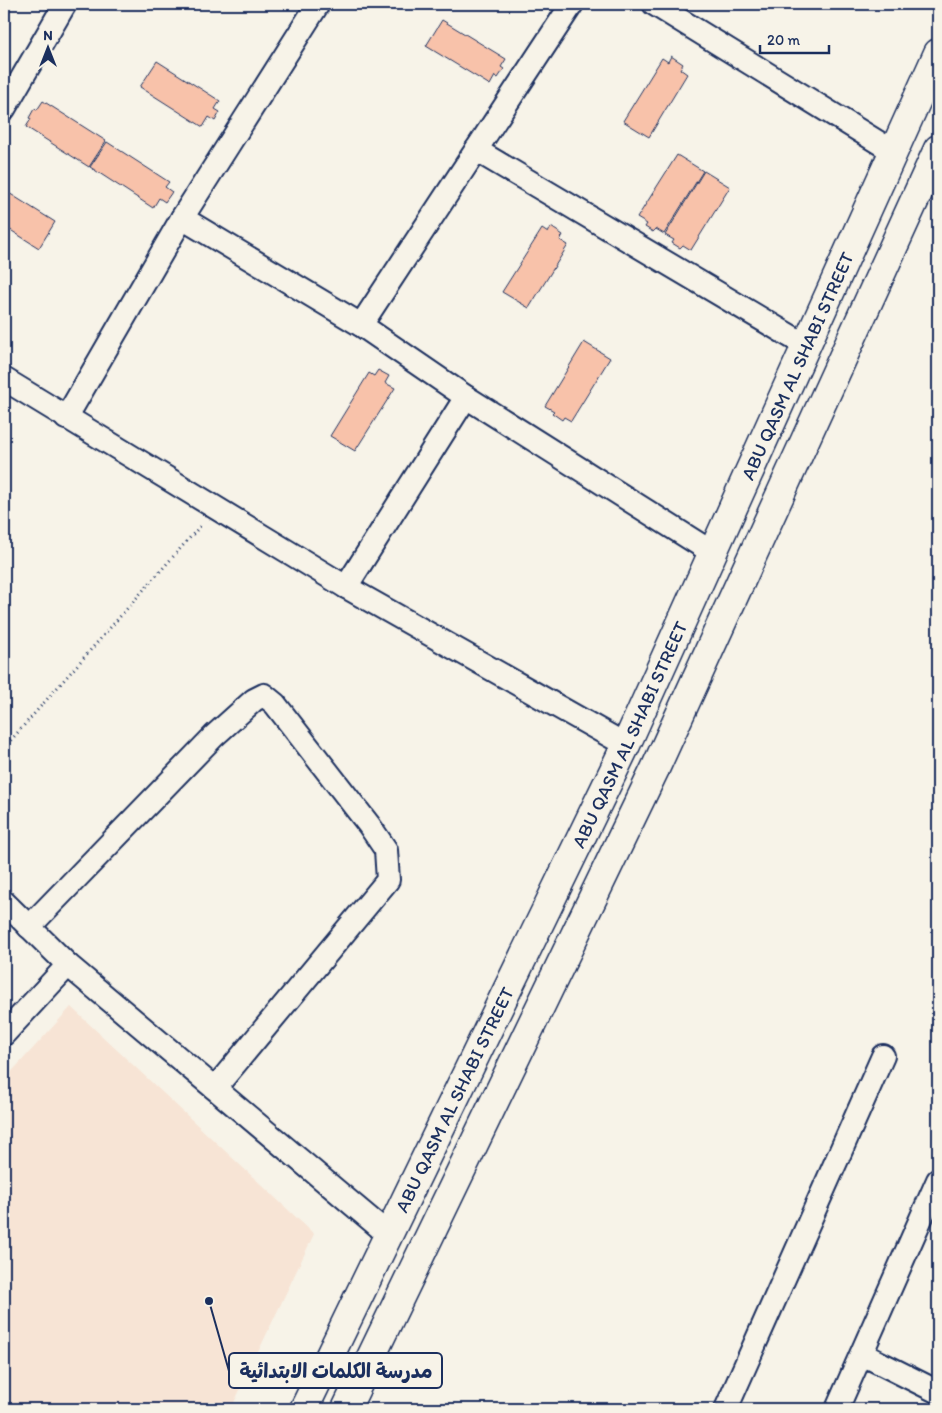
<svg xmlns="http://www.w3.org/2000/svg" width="942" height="1413" font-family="Itim,'Playpen Sans Arabic',sans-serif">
  <rect width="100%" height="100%" fill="#f7f3e8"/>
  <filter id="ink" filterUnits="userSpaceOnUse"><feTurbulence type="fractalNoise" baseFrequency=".02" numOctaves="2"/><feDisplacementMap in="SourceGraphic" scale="10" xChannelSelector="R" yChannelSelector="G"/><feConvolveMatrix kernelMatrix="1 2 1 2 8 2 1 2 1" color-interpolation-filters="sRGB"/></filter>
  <g filter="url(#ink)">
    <path fill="#f7e4d5" d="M71 1007 314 1234 231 1409H4V1080Z"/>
    <g fill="#f8c2aa" stroke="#1b2f5e">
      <path d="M442 20 506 59 501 67 504 69 498 78 495 76 490 85 426 46Z"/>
      <path d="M671 56 683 64 680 69 687 74 649 137 623 121 662 58 668 62Z"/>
      <path d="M157 61 220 101 215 109 220 112 215 121 209 117 203 127 140 87Z"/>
      <path d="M43 101 106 141 89 167 26 127 31 119 29 118 34 109 37 110Z"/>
      <path d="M107 142 169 182 165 187 172 192 165 202 159 198 153 208 90 167Z"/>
      <path d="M677 155 703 171 664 234 656 229 653 232 645 227 647 224 637 218Z"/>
      <path d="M704 171 730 187 691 250 683 245 680 248 672 243 674 240 665 235Z"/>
      <path d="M4 190 55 222 39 248 4 226Z"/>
      <path d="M551 227 563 235 560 240 568 245 529 308 502 292 542 229 548 233Z"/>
      <path d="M584 342 610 358 571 421 564 417 562 420 552 413 554 411 545 406Z"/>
      <path d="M378 370 389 376 385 383 395 388 355 451 330 436 369 373 374 376Z"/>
    </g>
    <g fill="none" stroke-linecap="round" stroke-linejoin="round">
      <defs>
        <g id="minor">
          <path d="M654 4 894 152"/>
          <path d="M4 109 65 4"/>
          <path d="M476 150 807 346"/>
          <path d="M182 218 361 325 466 397 713 553"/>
          <path d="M361 325 572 4"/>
          <path d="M4 379 346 587 626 745"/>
          <path d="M66 418 182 218 318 4"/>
          <path d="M346 587 466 397"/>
          <path d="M4 902 68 965 389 1235"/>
          <path d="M29 927 214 736 254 700 264 695 275 704 369 825 386 850 388 880 215 1088"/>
          <path d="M4 1034 68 965"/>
          <path d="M862 1354 938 1392"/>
          <path d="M726 1409 883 1056"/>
          <path d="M837 1409 938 1180"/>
        </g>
        <g id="tertiary">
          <path id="s1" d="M304 1409 626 745 938 53"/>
          <path d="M346 1409 655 769 938 149"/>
        </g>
      </defs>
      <use href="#minor" stroke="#1b2f5e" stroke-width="26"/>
      <use href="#tertiary" stroke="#1b2f5e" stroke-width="31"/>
      <path stroke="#1b2f5e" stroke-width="3" stroke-dasharray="1 4" stroke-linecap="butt" d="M4 748 201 525"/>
      <use href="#minor" stroke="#f7f3e8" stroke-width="22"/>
      <use href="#tertiary" stroke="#f7f3e8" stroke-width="28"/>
    </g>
  </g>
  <g text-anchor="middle" stroke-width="4" stroke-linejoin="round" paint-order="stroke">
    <g font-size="19" fill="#1b2f5e" stroke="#f7f3e8">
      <text dy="7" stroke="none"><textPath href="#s1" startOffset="1154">ABU QASM AL SHABI STREET</textPath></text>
      <text dy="7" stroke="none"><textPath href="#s1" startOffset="749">ABU QASM AL SHABI STREET</textPath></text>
      <text dy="7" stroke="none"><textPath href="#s1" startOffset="344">ABU QASM AL SHABI STREET</textPath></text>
    </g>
  </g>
  <path fill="none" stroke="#1b2f5e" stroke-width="2" d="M209 1301L229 1371"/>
  <circle fill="#1b2f5e" stroke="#f7f3e8" stroke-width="2" cx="209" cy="1301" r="5"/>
  <rect fill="#f7f3e8" stroke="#1b2f5e" stroke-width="2" x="229" y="1353" width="213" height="35" rx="5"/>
  <g font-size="20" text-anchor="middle" font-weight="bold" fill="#1b2f5e">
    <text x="336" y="1378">مدرسة الكلمات الابتدائية</text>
  </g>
  <rect width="942" height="1413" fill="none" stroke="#f7f3e8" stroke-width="20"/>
  <rect x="10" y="10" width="922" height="1393" fill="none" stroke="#1b2f5e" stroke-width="2" filter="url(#ink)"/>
  <g transform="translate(48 48)" stroke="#f7f3e8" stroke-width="4" paint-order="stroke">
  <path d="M0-4L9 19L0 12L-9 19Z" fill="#1b2f5e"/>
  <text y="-8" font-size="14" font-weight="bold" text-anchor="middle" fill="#1b2f5e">N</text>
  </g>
  <path d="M760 45v8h69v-8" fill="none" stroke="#1b2f5e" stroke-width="2.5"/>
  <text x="767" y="45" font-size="15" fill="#1b2f5e" stroke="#f7f3e8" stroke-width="4" paint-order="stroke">20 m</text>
</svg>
